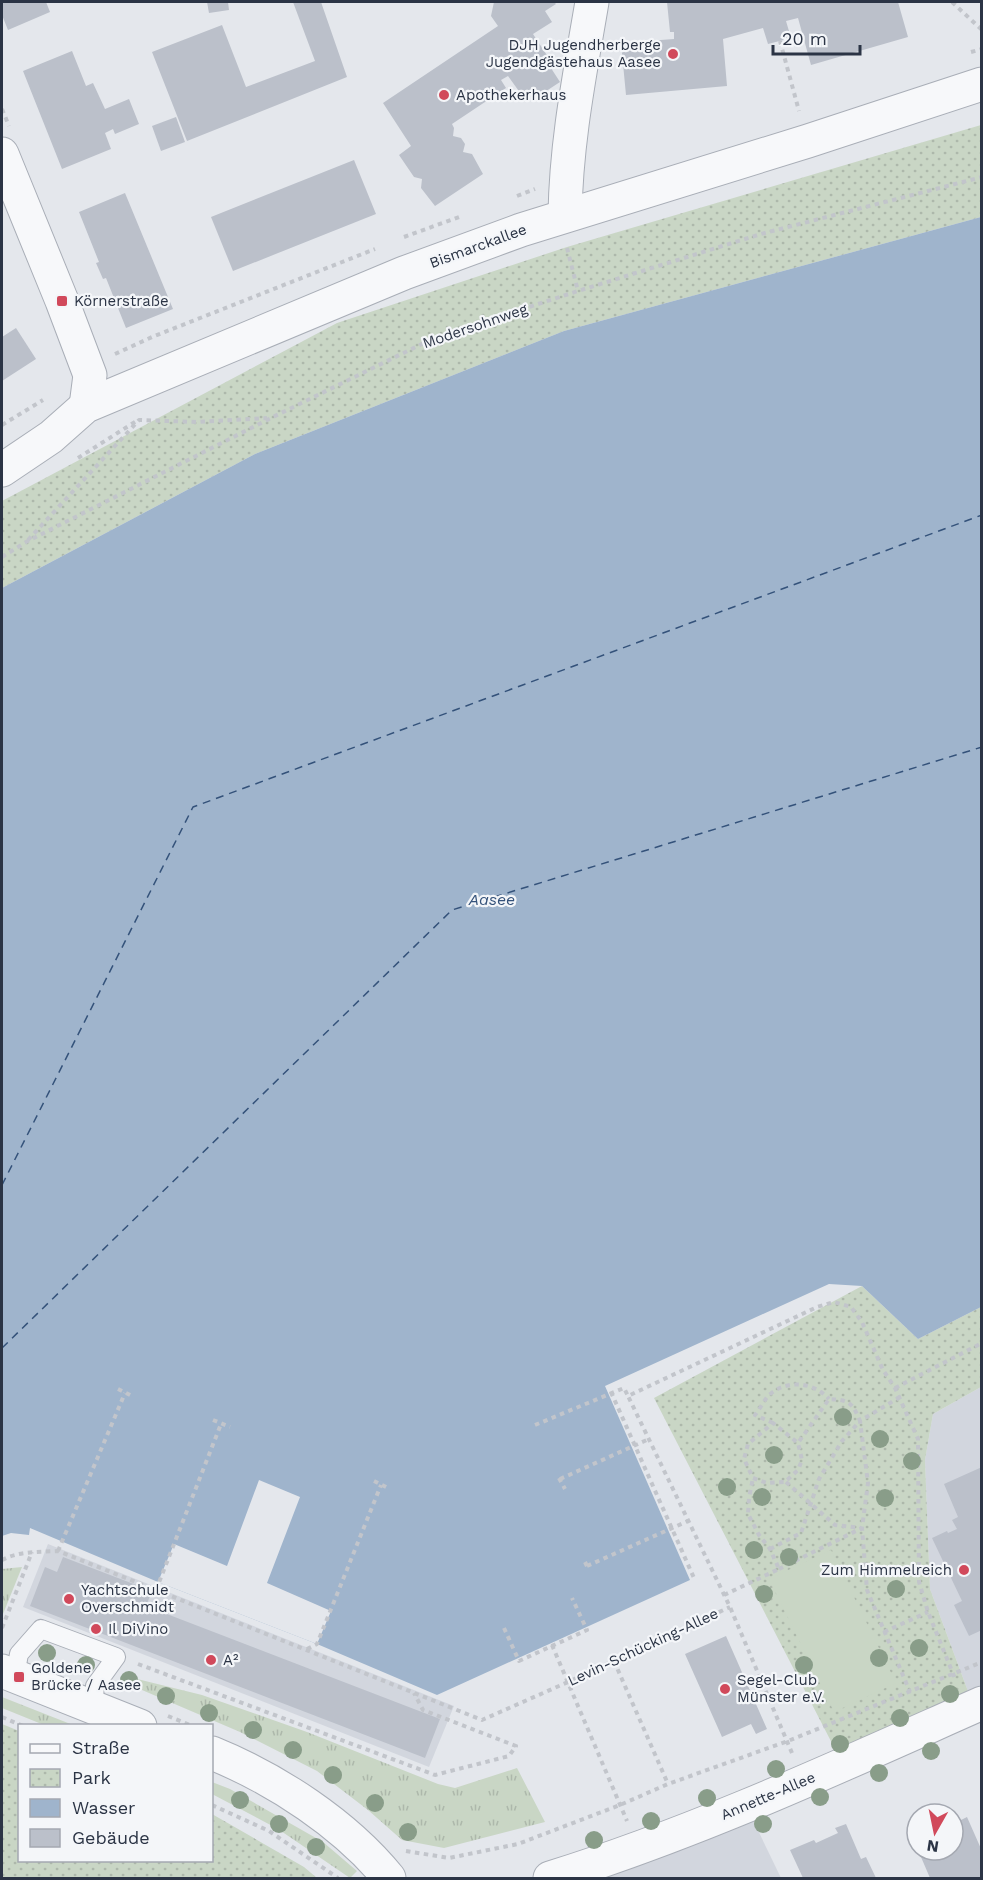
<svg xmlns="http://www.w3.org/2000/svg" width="983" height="1880" font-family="'Work Sans',sans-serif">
  <defs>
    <pattern id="grass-tufts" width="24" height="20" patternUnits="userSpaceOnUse" patternTransform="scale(1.5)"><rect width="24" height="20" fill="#c9d6c5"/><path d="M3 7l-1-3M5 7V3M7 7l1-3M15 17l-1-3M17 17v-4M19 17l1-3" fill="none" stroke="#adb8ab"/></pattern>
    <pattern id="park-dots" width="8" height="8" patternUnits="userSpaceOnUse" patternTransform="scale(1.5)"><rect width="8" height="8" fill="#c9d6c5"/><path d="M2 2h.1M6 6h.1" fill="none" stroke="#adb8ab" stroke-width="1.8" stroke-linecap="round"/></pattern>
  </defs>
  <rect width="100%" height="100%" fill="#e4e7ec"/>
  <g fill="#d2d6de">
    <path d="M981 1387 982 1688 969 1694 930 1589 925 1460 933 1414Z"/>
    <path d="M48 1544 454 1706 429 1767 23 1607Z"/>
    <path d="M752 1818 781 1878H586Z"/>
  </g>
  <g fill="url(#grass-tufts)">
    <path d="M22 1567 3 1614 2 1616V1569Z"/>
    <path d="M125 1676 202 1695 307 1732 438 1784 455 1788 517 1768 545 1822 444 1848 402 1840 368 1810 317 1771 240 1732 121 1681Z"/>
    <path d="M2 1697 73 1725H44L2 1708Z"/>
    <path d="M212 1782 230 1789 323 1842 357 1871 350 1878 278 1829 212 1794Z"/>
  </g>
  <g fill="url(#park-dots)">
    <path d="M981 125V217L564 331 255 454 2 588V501L337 323 567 247Z"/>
    <path d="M862 1286 918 1339 981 1307V1387L933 1414 925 1460 930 1589 969 1694 836 1751 654 1398Z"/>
    <path d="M2 1724 19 1731 20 1860H212V1814L304 1867 317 1878H2Z"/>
  </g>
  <path fill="#c9d6c5" d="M831 1550 896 1683 834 1712 769 1579Z"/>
  <path fill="#9fb4cc" d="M981 217V1307L918 1339 862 1286 829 1284 605 1386 690 1580 437 1695 317 1644 158 1582 30 1528 29 1535 11 1533 2 1536V588L255 454 564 331Z"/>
  <path fill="#e4e7ec" d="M259 1480 300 1497 267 1583 331 1611 317 1644 158 1582 174 1544 227 1566Z"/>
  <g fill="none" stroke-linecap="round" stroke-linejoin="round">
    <g stroke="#34527a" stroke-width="1.5" stroke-dasharray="8 6" stroke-linecap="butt">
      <path d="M2 1185 193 807 982 515"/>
      <path d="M2 1348 452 910 982 747"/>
    </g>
  </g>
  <g fill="#bbc0ca">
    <path d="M2 2H46L50 12 8 30 2 15Z"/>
    <path d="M207 2H228L229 10 209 13Z"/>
    <path d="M293 2H321L347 77 187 141 152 52 222 25 246 87 315 61Z"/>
    <path d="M494 2H554L556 4 545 11 552 22 533 34 552 63 549 65 560 82 534 99 530 93 526 96 521 94 508 76 501 80 506 88 452 124 454 128 453 136 461 138 465 144 463 152 472 154 483 174 435 206 421 188 422 179 414 177 399 155 411 146 383 103 498 26 491 16Z"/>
    <path d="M667 2H898L908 37 811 65 798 18 786 21 791 38 768 44 763 28 723 39 727 86 626 95 621 43 674 39V32H670Z"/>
    <path d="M72 51 86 86 93 83 105 109 129 99 139 124 115 134 113 129 105 133 111 149 62 169 23 71Z"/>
    <path d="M176 117 185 142 161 151 152 126Z"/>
    <path d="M354 160 376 214 233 271 211 217Z"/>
    <path d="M125 193 173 309 126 328 106 278 103 279 96 263 99 262 79 212Z"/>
    <path d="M16 328 36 359 2 381V337Z"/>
    <path d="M982 1467V1630L969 1636 954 1605 962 1601 932 1538 947 1531 948 1533 957 1529 952 1520 958 1517 944 1484Z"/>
    <path d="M63 1557 152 1591 146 1606 440 1719 425 1758 30 1606 45 1567 57 1572Z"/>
    <path d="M726 1636 767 1729 756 1734 751 1724 722 1737 685 1654Z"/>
    <path d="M967 1817 982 1851V1878H930L918 1850H953V1824Z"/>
    <path d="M846 1824 861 1859 866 1857 876 1878H803L790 1850 814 1840 816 1843 838 1833 835 1828Z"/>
  </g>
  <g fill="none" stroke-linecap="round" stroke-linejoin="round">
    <defs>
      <path id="service" d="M15 1676 19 1654 41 1629 116 1657 95 1686 93 1707"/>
      <g id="minor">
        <path d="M2 154 62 301 90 375 86 406"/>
        <path d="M565 215C566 142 580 73 592 2"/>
        <path d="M2 470 51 437 86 406 404 273 521 230 808 141 982 84"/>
        <path d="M550 1878C698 1832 840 1766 982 1703"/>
      </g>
      <g id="tertiary">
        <path d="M2 1671 140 1726"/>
        <path d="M212 1753C276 1779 345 1824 389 1878"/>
      </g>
    </defs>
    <use href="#service" stroke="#a9aeb7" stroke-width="20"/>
    <use href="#minor" stroke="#a9aeb7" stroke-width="35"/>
    <use href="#tertiary" stroke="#a9aeb7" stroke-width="35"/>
    <g stroke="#c2c5cb" stroke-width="4" stroke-dasharray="4.5 4.5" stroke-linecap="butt">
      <path d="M952 2 982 30"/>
      <path d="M780 41 799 111"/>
      <path d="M971 52 982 49"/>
      <path d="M2 109 9 126"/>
      <path d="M517 196 535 189"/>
      <path d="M404 237 459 217"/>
      <path d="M567 248 578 291"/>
      <path d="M115 354 152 337 375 249"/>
      <path d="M2 425 43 400"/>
      <path d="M78 458 138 420"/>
      <path d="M28 540 139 420 196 422 267 418"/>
      <path d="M2 557 26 542 271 418 434 338 578 291 761 234 982 177"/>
      <path d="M895 1388 982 1343"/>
      <path d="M118 1389 134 1397"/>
      <path d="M611 1392 694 1578"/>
      <path d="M900 1397 860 1421 868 1483 862 1528 867 1590 910 1692"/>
      <path d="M213 1420 230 1427"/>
      <path d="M773 1423 755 1415C760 1409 764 1400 769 1395 787 1379 814 1382 829 1399"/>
      <path d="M535 1425 624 1388 628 1396"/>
      <path d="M559 1478 565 1489"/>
      <path d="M560 1479 649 1439"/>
      <path d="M374 1481 388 1488"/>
      <path d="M786 1482 835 1525 861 1528"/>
      <path d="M770 1549 801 1533 819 1479 842 1441 860 1421C852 1402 849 1400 829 1399L798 1443 773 1423 748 1444 744 1459 753 1478 767 1483 785 1482 798 1470 802 1460 798 1443"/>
      <path d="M58 1551 125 1393"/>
      <path d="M2 1560C19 1551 39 1552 58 1551L482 1720 568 1682 730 1607"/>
      <path d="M585 1562 589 1570"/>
      <path d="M587 1566 688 1521"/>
      <path d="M779 1569 862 1528"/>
      <path d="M156 1590 221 1424"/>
      <path d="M724 1595 779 1569 770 1549 759 1535 748 1514 749 1498 753 1478"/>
      <path d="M2 1628 32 1552"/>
      <path d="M504 1628 519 1661 587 1630 572 1598"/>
      <path d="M884 1632 928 1612"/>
      <path d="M552 1645 627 1821"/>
      <path d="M307 1649 317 1644 381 1485"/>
      <path d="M614 1661 668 1784"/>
      <path d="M138 1664 435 1775 509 1756 516 1746 423 1710 414 1693"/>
      <path d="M168 1716 192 1726"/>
      <path d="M2 1717 23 1726"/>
      <path d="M792 1753 730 1607 628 1396 817 1307 834 1302 851 1307 862 1322 883 1370 895 1388 918 1439 919 1582 928 1612 956 1681"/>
      <path d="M212 1805 269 1831 338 1878"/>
      <path d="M406 1851 449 1858 518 1844 620 1805 668 1784 788 1741 982 1662"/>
    </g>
    <use href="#service" stroke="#f7f8fa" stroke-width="18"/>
    <use href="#minor" stroke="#f7f8fa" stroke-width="33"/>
    <use href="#tertiary" stroke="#f7f8fa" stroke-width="33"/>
  </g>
  <g fill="#899d89">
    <circle cx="843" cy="1417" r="9"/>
    <circle cx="880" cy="1439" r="9"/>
    <circle cx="774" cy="1455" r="9"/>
    <circle cx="912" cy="1461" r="9"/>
    <circle cx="727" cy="1487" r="9"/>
    <circle cx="762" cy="1497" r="9"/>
    <circle cx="885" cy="1498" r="9"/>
    <circle cx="754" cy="1550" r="9"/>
    <circle cx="789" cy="1557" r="9"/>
    <circle cx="896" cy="1589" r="9"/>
    <circle cx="764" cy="1594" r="9"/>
    <circle cx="919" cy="1648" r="9"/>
    <circle cx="47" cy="1653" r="9"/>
    <circle cx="879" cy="1658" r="9"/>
    <circle cx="86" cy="1665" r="9"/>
    <circle cx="804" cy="1665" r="9"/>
    <circle cx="129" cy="1680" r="9"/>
    <circle cx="950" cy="1694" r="9"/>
    <circle cx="166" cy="1696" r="9"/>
    <circle cx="209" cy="1713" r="9"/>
    <circle cx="900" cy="1718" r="9"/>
    <circle cx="253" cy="1730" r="9"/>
    <circle cx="840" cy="1744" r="9"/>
    <circle cx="293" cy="1750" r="9"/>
    <circle cx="931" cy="1751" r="9"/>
    <circle cx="776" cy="1769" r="9"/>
    <circle cx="879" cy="1773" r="9"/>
    <circle cx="333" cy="1775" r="9"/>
    <circle cx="820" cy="1797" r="9"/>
    <circle cx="707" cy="1798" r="9"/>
    <circle cx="240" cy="1800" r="9"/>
    <circle cx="375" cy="1803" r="9"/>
    <circle cx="651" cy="1821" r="9"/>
    <circle cx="279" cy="1824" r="9"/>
    <circle cx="763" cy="1824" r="9"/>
    <circle cx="408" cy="1832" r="9"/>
    <circle cx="594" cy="1840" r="9"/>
    <circle cx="316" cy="1847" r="9"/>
  </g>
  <g fill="#d1495b" stroke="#f4f6f9" stroke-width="2">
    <circle cx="673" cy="54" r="6"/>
    <circle cx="444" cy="95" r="6"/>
    <rect x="56" y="295" width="12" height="12" rx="3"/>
    <circle cx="964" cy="1570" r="6"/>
    <circle cx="69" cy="1599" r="6"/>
    <circle cx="96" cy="1629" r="6"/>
    <circle cx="211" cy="1660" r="6"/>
    <rect x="13" y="1671" width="12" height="12" rx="3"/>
    <circle cx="725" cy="1689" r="6"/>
  </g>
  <g text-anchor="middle" stroke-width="4.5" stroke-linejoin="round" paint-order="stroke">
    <g font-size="15" fill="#2b3445" stroke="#f4f6f9" text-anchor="start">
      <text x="661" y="50" text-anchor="end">DJH Jugendherberge<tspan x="661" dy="17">Jugendgästehaus Aasee</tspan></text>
      <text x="456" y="100">Apothekerhaus</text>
      <text x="74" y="306">Körnerstraße</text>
      <text x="952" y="1575" text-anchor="end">Zum Himmelreich</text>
      <text x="81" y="1595">Yachtschule<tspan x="81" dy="17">Overschmidt</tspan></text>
      <text x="108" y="1634">Il DiVino</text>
      <text x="223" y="1665">A²</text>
      <text x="31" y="1673">Goldene<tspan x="31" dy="17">Brücke / Aasee</tspan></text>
      <text x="737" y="1685">Segel-Club<tspan x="737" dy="17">Münster e.V.</tspan></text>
    </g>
    <g font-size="15" fill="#2b3445" stroke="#f4f6f9">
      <text transform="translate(478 246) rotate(-20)" y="5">Bismarckallee</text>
      <text transform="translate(475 326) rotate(-19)" y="5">Modersohnweg</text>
      <text transform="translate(643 1647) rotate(-25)" y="5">Levin-Schücking-Allee</text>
      <text transform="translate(768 1796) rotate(-23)" y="5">Annette-Allee</text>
    </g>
    <g font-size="16" font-style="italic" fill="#34527a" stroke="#f4f6f9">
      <text x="492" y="905">Aasee</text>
    </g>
  </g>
  <rect width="983" height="1880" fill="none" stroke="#2b3445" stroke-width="6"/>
  <rect x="18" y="1724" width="195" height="138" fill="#f4f6f9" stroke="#a4a8b1" stroke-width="1.5"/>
  <rect x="30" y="1744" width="30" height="9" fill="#f7f8fa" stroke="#a4a8b1" stroke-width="1.5"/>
  <text x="72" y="1754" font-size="18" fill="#2b3445">Straße</text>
  <rect x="30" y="1769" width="30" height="18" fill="url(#park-dots)" stroke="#a4a8b1" stroke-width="1.5"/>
  <text x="72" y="1784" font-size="18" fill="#2b3445">Park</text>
  <rect x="30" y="1799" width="30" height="18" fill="#9fb4cc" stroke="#a4a8b1" stroke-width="1.5"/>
  <text x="72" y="1814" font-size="18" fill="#2b3445">Wasser</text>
  <rect x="30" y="1829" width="30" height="18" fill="#bbc0ca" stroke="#a4a8b1" stroke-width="1.5"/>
  <text x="72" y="1844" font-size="18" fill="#2b3445">Gebäude</text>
  <g transform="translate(935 1832) rotate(189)"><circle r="28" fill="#f4f6f9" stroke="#a4a8b1" stroke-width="1.5"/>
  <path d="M0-4.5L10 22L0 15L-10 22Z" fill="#d1495b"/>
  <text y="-9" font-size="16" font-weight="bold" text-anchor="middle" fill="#2b3445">N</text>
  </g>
  <path d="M773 45v9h87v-9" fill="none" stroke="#2b3445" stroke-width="3"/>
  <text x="782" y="45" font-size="18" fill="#2b3445" stroke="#f4f6f9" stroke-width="4.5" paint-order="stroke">20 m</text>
</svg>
